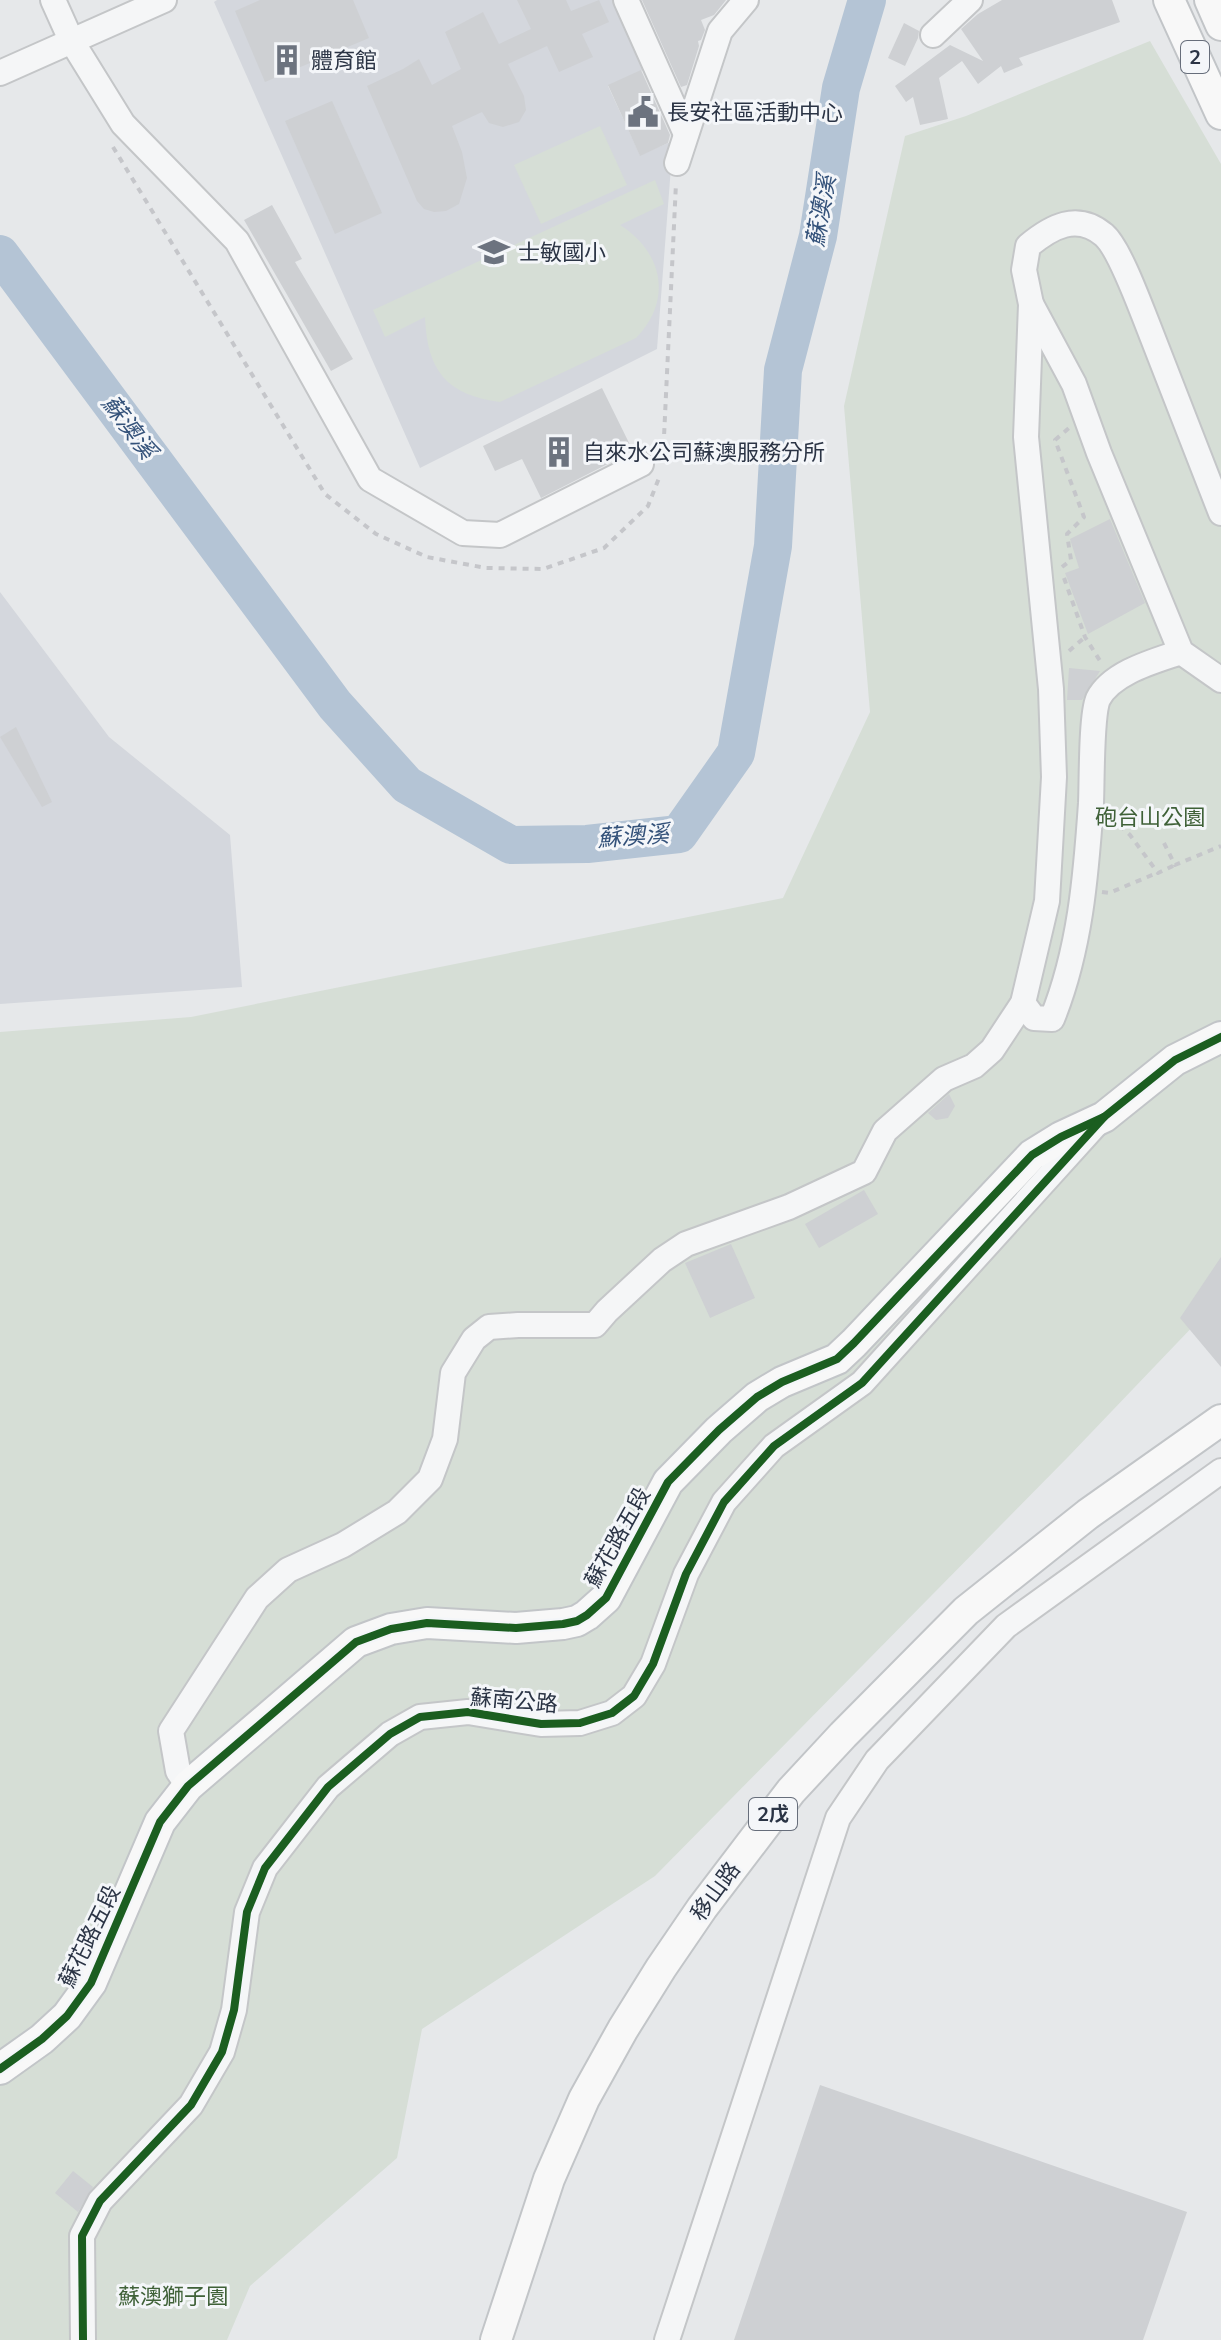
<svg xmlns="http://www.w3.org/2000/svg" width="1221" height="2340" font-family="Mulish,'Noto Sans TC',sans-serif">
  <rect width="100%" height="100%" fill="#e6e8ea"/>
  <g fill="#d4d7dd">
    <path d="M217 0H614L645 69 608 86 640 155 673 141 657 349 420 468 214 2Z"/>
    <path d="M0 592 109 737 230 835 242 987 0 1004Z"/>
  </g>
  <g fill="#d6ded6">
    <path d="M1150 41 1221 164V1297L1068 1457 655 1876 422 2029 397 2158 250 2286 227 2340H0V1032L191 1017 783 898 870 712 844 406 905 136 966 116Z"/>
    <path d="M600 126 627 185 541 224 514 165Z"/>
    <path d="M655 180 664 204 620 225C663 252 673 300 636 338L500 402C446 395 427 370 425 317L385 337 373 310Z"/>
  </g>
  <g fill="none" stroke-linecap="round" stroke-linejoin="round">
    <path stroke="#b4c4d5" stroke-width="38" d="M0 254 335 705 407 785 511 845 587 844 679 834 736 753 773 546 783 370 818 236 841 88 867 0"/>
  </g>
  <g fill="#ced0d3">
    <path d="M260 0H353L369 38 265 82 235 11Z"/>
    <path d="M517 0H566L571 11 599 0 609 22 582 34 593 57 559 72 547 46 508 64 524 96 526 110 519 122 503 127 489 123 482 112 452 126 462 152 467 178 459 204 446 211 434 212 424 209 417 201 367 86 403 69 419 59 432 85 461 69 445 32 483 12 499 44 531 29Z"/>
    <path d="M642 0H726L714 15 701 20 705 30 701 40 698 41 699 46 687 85 681 87Z"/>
    <path d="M1002 0H1112L1120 22 1019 58 1023 65 1004 73 1001 66 978 84 962 61 939 78 948 119 920 125 913 97 906 102 895 86 950 45 983 61 961 29 978 14Z"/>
    <path d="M904 23 919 31 918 38 905 66 888 58Z"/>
    <path d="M641 70 670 135 668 143 640 156 608 85Z"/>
    <path d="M332 101 382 213 335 234 285 121Z"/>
    <path d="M272 205 302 259 295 262 353 359 331 371 244 220Z"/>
    <path d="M602 388 633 451 541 498 522 459 495 471 483 446Z"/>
    <path d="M1110 519 1145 603 1088 634 1065 573 1079 568 1070 539Z"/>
    <path d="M1069 668 1100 671 1082 700H1067Z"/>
    <path d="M16 727 52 802 42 807 0 737Z"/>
    <path d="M949 1094 955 1106 948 1118 936 1120 928 1113Z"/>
    <path d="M864 1190 878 1214 819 1248 805 1224Z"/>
    <path d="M731 1244 755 1298 710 1318 685 1263Z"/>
    <path d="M1221 1257V1367L1180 1318Z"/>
    <path d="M820 2085 1187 2212 1143 2340H734Z"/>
    <path d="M73 2171 93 2187 78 2212 55 2193Z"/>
  </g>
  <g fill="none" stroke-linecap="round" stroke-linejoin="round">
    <defs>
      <g id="minor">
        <path d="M53 0 71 40 123 124 237 241 370 479 463 533 500 535 641 464"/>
        <path d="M626 0 686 134"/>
        <path d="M933 35 970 0"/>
        <path d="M0 73 164 0"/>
        <path d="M677 163 720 31 746 0"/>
        <path d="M1031 304 1074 384 1099 453 1181 652 1221 680"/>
        <path d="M1023 1003 1034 1018 1052 1019C1080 950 1086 876 1091 803 1092 781 1091 716 1098 699 1112 672 1155 661 1181 652"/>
        <path d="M188 1786 178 1771 171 1731 257 1598 288 1570 343 1545 397 1512 430 1479 445 1439 453 1373 474 1339 489 1327 518 1325H595L607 1311 662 1260 686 1244 789 1207 864 1172 885 1131 944 1079 974 1066 992 1050 1023 1003 1047 901 1054 777 1051 689 1026 437 1031 304 1024 270 1028 246C1051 227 1077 212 1104 235 1119 248 1139 303 1147 323 1171 386 1196 449 1221 513"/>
        <path d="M83 2340 82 2236 100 2201 191 2105 222 2052 234 2010 247 1912 265 1868 328 1787 390 1734 420 1717 468 1712 541 1724 580 1723 612 1713 634 1696 653 1664 686 1574 724 1502 774 1446 862 1383 1099 1121"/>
        <path d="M667 2340 838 1818 877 1760 1006 1626 1221 1471"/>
      </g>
      <g id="major">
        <path d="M1169 0 1221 114"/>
        <path d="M1210 0 1221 25"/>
        <path d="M0 2069 42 2039 67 2016 91 1983 160 1822 188 1786 356 1642 391 1629 427 1623 516 1628 563 1624 577 1621 587 1615 606 1598 668 1482 719 1430 757 1397 782 1382 837 1359 854 1343 1032 1155 1061 1137 1104 1117 1175 1060 1221 1037"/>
        <path d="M496 2340 549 2179 584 2099 623 2029 661 1968 702 1908 791 1791 843 1735 966 1611 1088 1514 1221 1420"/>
      </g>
    </defs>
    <use href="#minor" stroke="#c4c6c8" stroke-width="28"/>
    <use href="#major" stroke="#c2c5c8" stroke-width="34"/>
    <g stroke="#c5c6ca" stroke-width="4" stroke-dasharray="6 6" stroke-linecap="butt">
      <path d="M113 147 325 494 376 534 427 557 486 568 543 569 604 548 648 506 659 478"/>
      <path d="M663 458 676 183"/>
      <path d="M1062 567 1071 560 1067 534 1084 517 1055 440 1069 428"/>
      <path d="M1064 578 1085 637 1102 664"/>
      <path d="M1069 651 1085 637"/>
      <path d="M1111 817 1130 835 1158 873 1175 865"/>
      <path d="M1164 843 1175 865 1221 846"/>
      <path d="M1102 892 1109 893 1157 873"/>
    </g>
    <use href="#minor" stroke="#f5f6f7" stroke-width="24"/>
    <use href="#major" stroke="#f8f8f8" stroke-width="30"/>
    <defs>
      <g id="cycleway">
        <path d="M0 2069 42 2039 67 2016 91 1983 160 1822 188 1786 356 1642 391 1629 427 1623 516 1628 563 1624 577 1621 587 1615 606 1598 668 1482 719 1430 757 1397 782 1382 837 1359 854 1343 1032 1155 1061 1137 1104 1117 1175 1060 1221 1037"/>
        <path d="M83 2340 82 2236 100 2201 191 2105 222 2052 234 2010 247 1912 265 1868 328 1787 390 1734 420 1717 468 1712 541 1724 580 1723 612 1713 634 1696 653 1664 686 1574 724 1502 774 1446 862 1383 1104 1117"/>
      </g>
    </defs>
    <use href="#cycleway" stroke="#f4f6f9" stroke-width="13"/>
    <use href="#cycleway" stroke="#1b5e20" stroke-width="8"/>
  </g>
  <defs>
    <symbol id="building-bare" viewBox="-9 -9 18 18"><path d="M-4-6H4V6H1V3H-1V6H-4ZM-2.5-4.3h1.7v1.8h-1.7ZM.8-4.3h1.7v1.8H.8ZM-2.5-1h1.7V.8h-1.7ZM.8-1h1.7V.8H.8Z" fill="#6c737f" stroke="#f4f6f9" stroke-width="2.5" paint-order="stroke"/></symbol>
    <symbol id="civic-bare" viewBox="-9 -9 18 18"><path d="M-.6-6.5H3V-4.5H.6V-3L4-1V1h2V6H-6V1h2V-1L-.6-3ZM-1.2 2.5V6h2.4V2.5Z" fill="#6c737f" stroke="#f4f6f9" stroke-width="2.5" paint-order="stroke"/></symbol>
    <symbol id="school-bare" viewBox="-9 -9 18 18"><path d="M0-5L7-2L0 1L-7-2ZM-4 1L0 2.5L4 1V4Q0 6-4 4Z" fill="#6c737f" stroke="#f4f6f9" stroke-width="2.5" paint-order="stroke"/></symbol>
  </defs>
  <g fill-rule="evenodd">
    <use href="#building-bare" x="265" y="38" width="44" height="44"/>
    <use href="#civic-bare" x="621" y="90" width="44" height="44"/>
    <use href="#school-bare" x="472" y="230" width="44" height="44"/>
    <use href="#building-bare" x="537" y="430" width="44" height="44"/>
  </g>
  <g text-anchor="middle" stroke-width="6" stroke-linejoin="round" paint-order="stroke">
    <g fill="#f4f6f9" stroke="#676e7b" stroke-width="2">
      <rect x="1181" y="41" width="28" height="32" rx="6"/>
      <rect x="749" y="1798" width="48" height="32" rx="6"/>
    </g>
    <g font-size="20" font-weight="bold" fill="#2b3445">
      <text x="1195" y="64">2</text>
      <text x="773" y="1821">2戊</text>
    </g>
    <g font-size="22" fill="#2b3445" stroke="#f4f6f9" text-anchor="start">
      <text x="311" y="68">體育館</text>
      <text x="667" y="120">長安社區活動中心</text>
      <text x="518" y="260">士敏國小</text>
      <text x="583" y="460">自來水公司蘇澳服務分所</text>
    </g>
    <g font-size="22" fill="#3f6138" stroke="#f4f6f9">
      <text x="1150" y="825">砲台山公園</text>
      <text x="173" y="2304">蘇澳獅子園</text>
    </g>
    <g font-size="22" fill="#2b3445" stroke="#f4f6f9">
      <text transform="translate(617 1537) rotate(-61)" y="8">蘇花路五段</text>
      <text transform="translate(514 1700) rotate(5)" y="8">蘇南公路</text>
      <text transform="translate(715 1891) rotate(-54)" y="8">移山路</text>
      <text transform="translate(89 1936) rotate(-64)" y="8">蘇花路五段</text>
    </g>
    <g font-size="24" font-style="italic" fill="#34527a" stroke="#f4f6f9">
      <text transform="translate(821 211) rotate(-80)" y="8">蘇澳溪</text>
      <text transform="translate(129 427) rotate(53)" y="8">蘇澳溪</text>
      <text transform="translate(633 836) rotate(-4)" y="8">蘇澳溪</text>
    </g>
  </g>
</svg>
